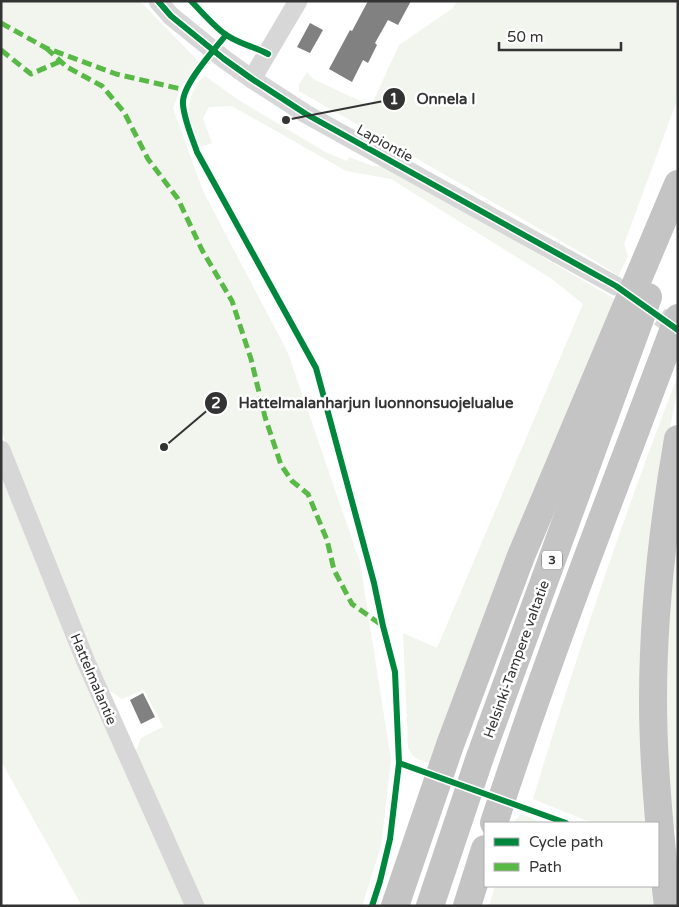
<svg xmlns="http://www.w3.org/2000/svg" width="679" height="907" font-family="'Varela Round',sans-serif">
  <rect width="100%" height="100%" fill="#fff"/>
  <g fill="#f1f5ed">
    <path d="M1 1H140L199 62 181 87 173 108 203 191 288 353 360 562 391 760 381 847 362 906H202L135 753 141 738 163 727 144 690 122 699 107 689 64 587 1 430Z"/>
    <path d="M457 1H678V98L624 244 628 256 618 276 594 260 299 91V85L307 72 313 79 371 106 399 45 453 8Z"/>
    <path d="M205 76 237 99 327 153 347 161 349 157 372 166 389 167 618 301 433 764C420 760 415 761 408 748L403 633 437 648 583 304 552 279 391 179 346 171 232 106 209 107 203 118 212 143 201 147C193 126 182 109 195 88 198 83 200 79 205 76Z"/>
    <path d="M678 375V387L664 458 648 804 645 823H597L585 820 533 799C576 656 624 515 678 375Z"/>
    <path d="M1 473 187 906H82L1 761Z"/>
    <path d="M678 517V832L671 826 667 807V677L671 577Z"/>
    <path d="M521 814 544 823H513Z"/>
    <path d="M495 886H656L658 906H489Z"/>
  </g>
  <g fill="#818181">
    <path d="M368 1H411L398 25 388 20 375 43 377 45 368 63 363 60 352 82 329 69 350 30 352 31Z"/>
    <path d="M310 23 323 30 310 53 297 47Z"/>
    <path d="M143 693 155 717 141 724 130 700Z"/>
  </g>
  <g fill="none" stroke-linecap="round" stroke-linejoin="round">
    <path stroke="#d6d6d6" stroke-width="19" stroke-dasharray="19 9" stroke-linecap="butt" d="M637 300 678 330"/>
    <g stroke="#d7d7d7" stroke-width="19">
      <path d="M158 1 171 16 224 59 252 79 306 114 616 286"/>
      <path d="M252 79 298 1"/>
      <path d="M1 450 86 662 195 906"/>
    </g>
    <g stroke="#c4c4c4" stroke-width="28">
      <path d="M494 823C549 653 615 486 678 318"/>
      <path d="M395 906 450 745 521 556 678 184"/>
      <path d="M430 906 480 757 648 297"/>
      <path d="M467 906 485 849"/>
      <path d="M668 906C660 838 653 769 653 701 653 613 663 525 678 439"/>
    </g>
    <g stroke="#58b947" stroke-width="5" stroke-dasharray="10 5" stroke-linecap="butt">
      <path d="M1 23 46 48 116 74 185 90"/>
      <path d="M46 48 67 67 102 86 124 112 148 159 178 199 202 250 232 301 251 359 265 417 281 465 292 481 308 494 327 540 334 570 352 604 383 626"/>
      <path d="M1 50 31 74 61 61"/>
    </g>
    <defs>
      <g id="cycleway">
        <path d="M158 1 171 16 224 59 252 79 306 114 616 286 678 330"/>
        <path d="M191 1C201 11 217 30 228 36 240 44 255 47 268 54"/>
        <path d="M226 35C214 50 181 86 183 104 184 120 192 137 197 152L316 368 374 583 383 626 395 672 399 763 390 839 380 881 372 906"/>
        <path d="M399 763 566 823"/>
      </g>
    </defs>
    <use href="#cycleway" stroke="#fff" stroke-width="9"/>
    <use href="#cycleway" stroke="#00873e" stroke-width="6"/>
  </g>
  <g text-anchor="middle" stroke-width="5" stroke-linejoin="round" paint-order="stroke">
    <rect fill="#fff" stroke="#707070" stroke-width="1" x="542" y="550.5" width="20" height="19" rx="4"/>
    <g font-size="12" font-weight="bold" fill="#333">
      <text x="552" y="564">3</text>
    </g>
    <g font-size="14" fill="#333" stroke="#fff">
      <text transform="translate(385 143) rotate(29)" y="5">Lapiontie</text>
      <text transform="translate(516 659) rotate(-70)" y="5">Helsinki-Tampere valtatie</text>
      <text transform="translate(94 679) rotate(67)" y="5">Hattelmalantie</text>
    </g>
  </g>
  <path fill="none" stroke="#333" stroke-width="2" d="M286 120L394 99M164 447L216 403"/>
  <g fill="#333" stroke="#fff" stroke-width="2">
    <circle cx="286" cy="120" r="5"/>
    <circle cx="164" cy="447" r="5"/>
    <circle cx="394" cy="99" r="12"/>
    <circle cx="216" cy="403" r="12"/>
  </g>
  <g font-size="15" text-anchor="middle" font-weight="bold" fill="#fff">
    <text x="394" y="104">1</text>
    <text x="216" y="408">2</text>
  </g>
  <g font-size="15" text-anchor="middle" font-weight="bold" fill="#333" stroke="#fff" stroke-width="5" stroke-linejoin="round" paint-order="stroke">
    <text x="446" y="104">Onnela I</text>
    <text x="376" y="408">Hattelmalanharjun luonnonsuojelualue</text>
  </g>
  <rect width="679" height="907" fill="none" stroke="#333333" stroke-width="5"/>
  <rect x="484" y="822" width="175" height="65" fill="#ffffff" stroke="#adadad"/>
  <rect x="494" y="838" width="25" height="8" fill="#00873e" stroke="#adadad"/>
  <text x="529" y="847" font-size="15" fill="#333333">Cycle path</text>
  <rect x="494" y="863" width="25" height="8" fill="#58b947" stroke="#adadad"/>
  <text x="529" y="872" font-size="15" fill="#333333">Path</text>
  <path d="M499 42v8h122v-8" fill="none" stroke="#333333" stroke-width="2.5"/>
  <text x="507" y="42" font-size="15" fill="#333333" stroke="#ffffff" stroke-width="4" paint-order="stroke">50 m</text>
</svg>
